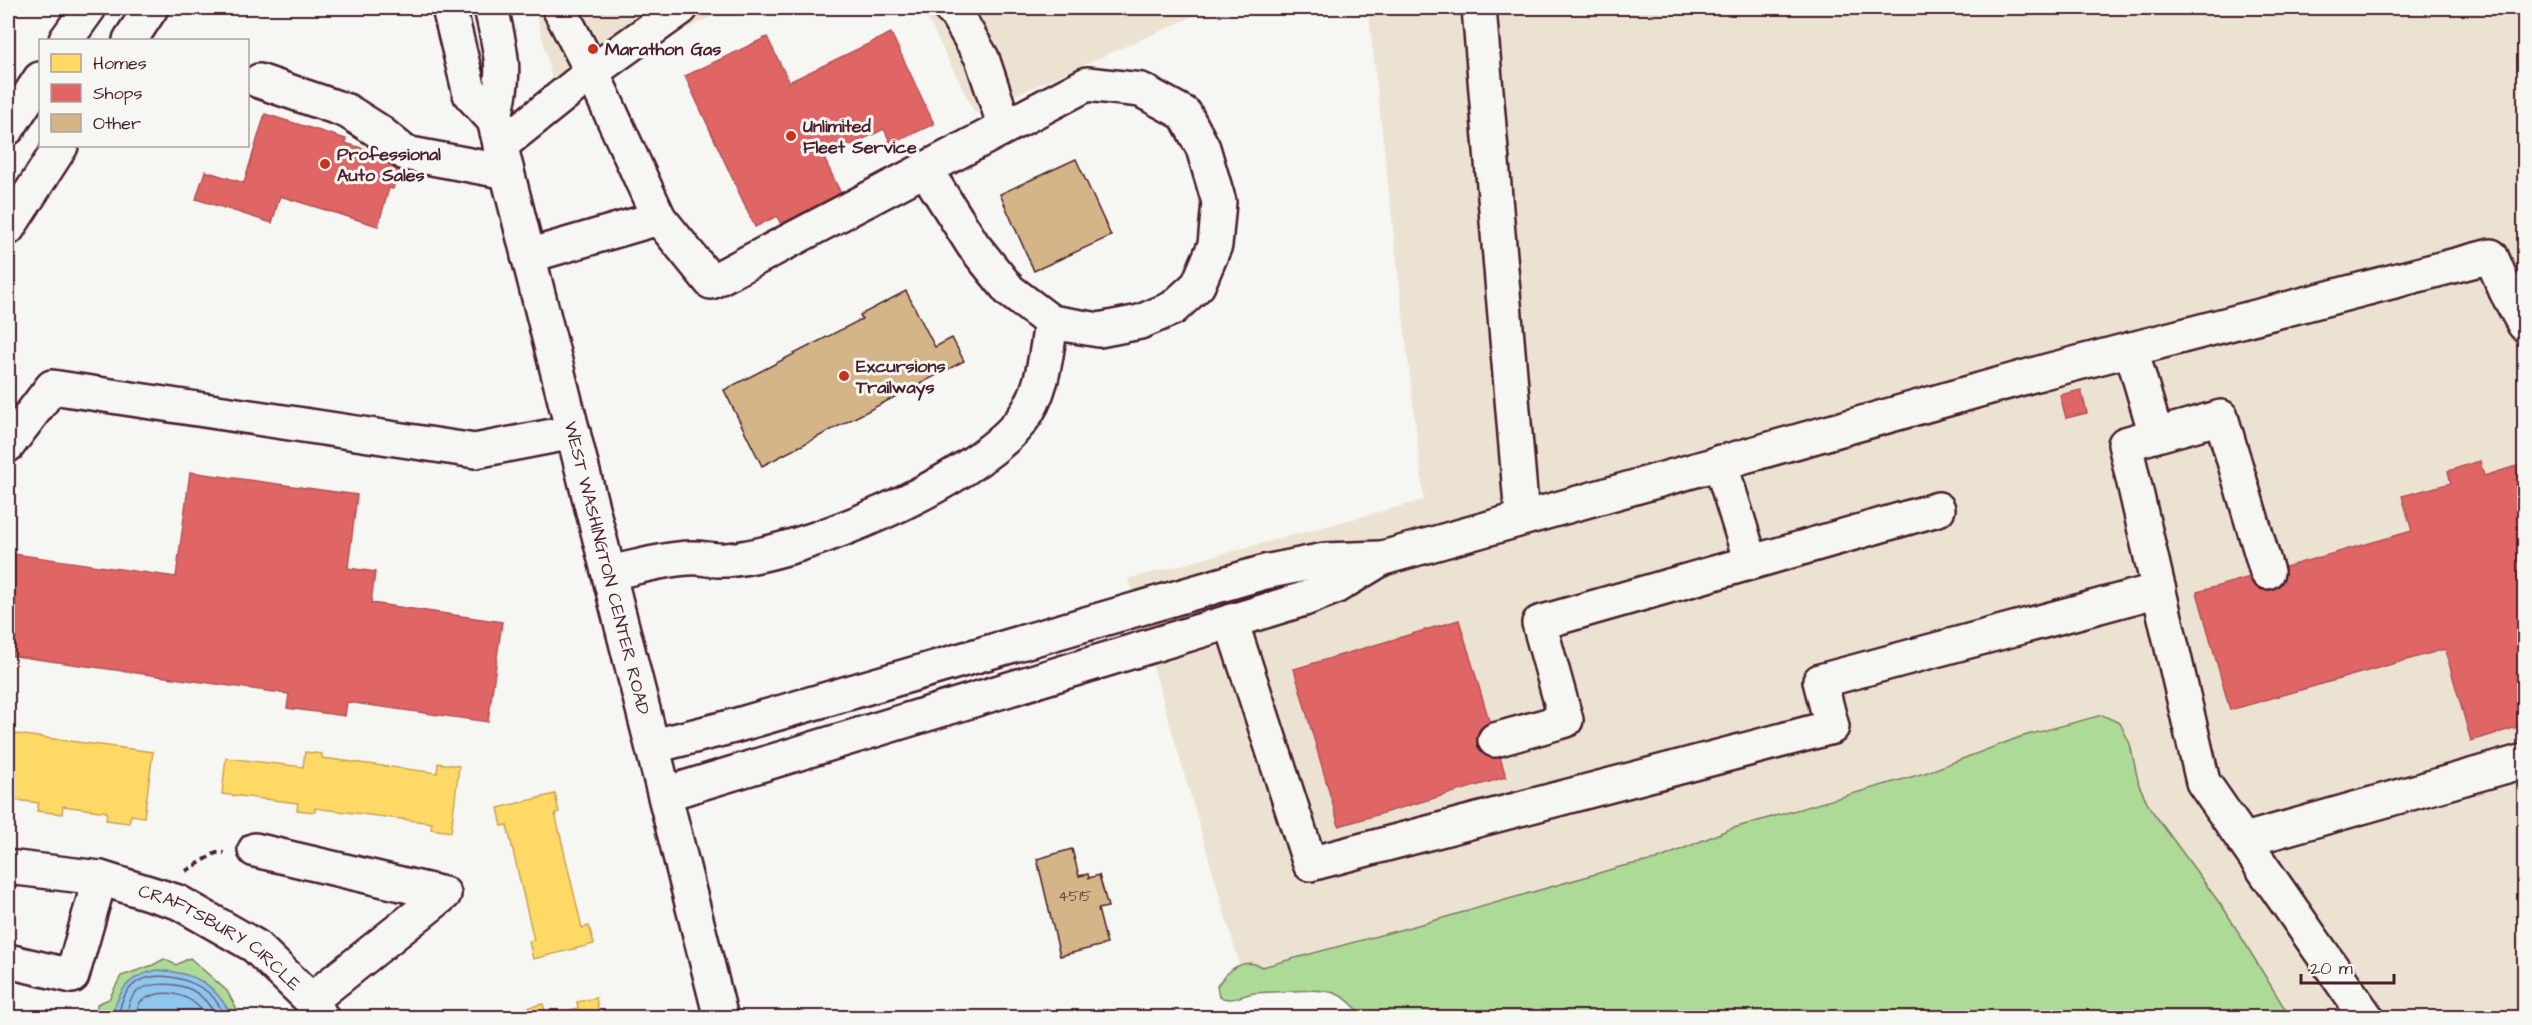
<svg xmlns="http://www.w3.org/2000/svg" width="2532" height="1025" font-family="'Architects Daughter',sans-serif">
  <rect width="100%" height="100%" fill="#f6f6f2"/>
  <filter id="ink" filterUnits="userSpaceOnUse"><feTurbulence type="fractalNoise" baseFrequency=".0167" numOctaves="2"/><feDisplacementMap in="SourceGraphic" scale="12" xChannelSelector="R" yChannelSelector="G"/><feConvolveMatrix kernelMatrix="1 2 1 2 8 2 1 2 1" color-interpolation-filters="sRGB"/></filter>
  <g filter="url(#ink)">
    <g fill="#ece2d2">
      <path d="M535 8H730L555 91Z"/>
      <path d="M922 8H1212L975 113Z"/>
      <path d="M1368 8H2524V1017H2268L1244 980 1128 579 1424 500Z"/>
    </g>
    <g fill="#aeda97" stroke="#7c7c61" stroke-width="1.5">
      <path d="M2102 715 2120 723 2130 744 2139 785 2150 808 2226 912 2290 1017 1363 1018C1344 988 1324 989 1291 991 1279 992 1266 992 1254 993 1238 996 1235 1002 1219 997L1217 986C1227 971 1243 956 1262 967L1429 922 1623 866 1656 860 1730 829 1925 773 2020 737Z"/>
      <path d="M190 958 227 991 241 1017H101L97 1012V1004L109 999 121 976 153 965 164 959 176 965Z"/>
    </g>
    <path fill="#8fc6ed" stroke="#73839f" stroke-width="1.5" d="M157 970C195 973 214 982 232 1017H111C120 990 126 977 157 970Z"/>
    <g fill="#ffd966" stroke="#c9a154" stroke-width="1.5">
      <path d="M8 733 153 752 144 817 131 815 129 823 106 820 107 812 63 806 62 814 37 811 39 803 8 799Z"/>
      <path d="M305 752 322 754V758L437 773 438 763 459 766 451 832 431 829 432 823 315 808V812L297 810 298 803 222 794 226 758 303 767Z"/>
      <path d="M555 794 559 812 555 813 582 928 589 926 594 944 533 959 529 941 534 940 507 825 502 826 498 808Z"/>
      <path d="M596 998 600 1018 493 1016 543 1004 546 1016 578 1008 577 1002Z"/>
    </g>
    <g fill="#e06666" stroke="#b35154" stroke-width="1.5">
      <path d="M891 33 934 124 891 144 884 129 824 158 844 200 783 229 777 216 755 227 685 76 767 37 789 82Z"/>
      <path d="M265 114 346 139 345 143 371 151 372 147 403 156 393 189 389 188 378 226 280 196 272 223 196 199 205 171 244 183Z"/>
      <path d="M2081 390 2087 413 2066 418 2060 395Z"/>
      <path d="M2480 461 2484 476 2523 464 2524 468V725L2471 741 2445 649 2230 710 2197 592 2412 531 2402 496 2451 483 2448 471Z"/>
      <path d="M190 472 357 495 348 568 375 572 371 603 502 622 488 722 347 702 345 716 287 708 289 694 8 655V553L176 577Z"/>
      <path d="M1459 620 1506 777 1339 826 1294 669Z"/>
    </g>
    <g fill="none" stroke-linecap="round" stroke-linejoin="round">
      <g stroke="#666279" stroke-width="1.5">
        <path d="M117 1018C120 1010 121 1001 125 995 142 965 189 976 210 994 217 1000 221 1009 226 1018"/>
        <path d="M125 1018C127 1012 128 1005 131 999 141 980 175 982 192 990 203 996 211 1006 217 1018"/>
        <path d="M135 1018 140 1002C162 986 193 993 207 1018"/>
      </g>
    </g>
    <g fill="#d4b587" stroke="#4a1f2b" stroke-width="1.5">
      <path d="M1076 159 1111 236 1034 271 1000 194Z"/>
      <path d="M906 291 935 347 952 338 964 361 762 466 724 390 862 319 860 315Z"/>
      <path d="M1072 849 1079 876 1088 874 1089 878 1099 875 1108 907 1098 909 1107 944 1060 956 1037 859Z"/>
    </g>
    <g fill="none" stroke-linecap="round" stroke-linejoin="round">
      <defs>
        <g id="minor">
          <path d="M559 8 592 72 659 218"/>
          <path d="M950 8 955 12 982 58 1005 127"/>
          <path d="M1479 8 1522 517"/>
          <path d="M259 81 347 111 377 130 405 153 507 172"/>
          <path d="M500 146 592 72 681 8"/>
          <path d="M925 169 973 245 1010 291 1051 322"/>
          <path d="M528 256 659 218 711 282 1087 84 1141 90 1185 114 1203 148 1219 202 1215 245 1198 285 1173 308 1140 322 1099 330 1051 322C1046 355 1043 394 1021 421 972 483 804 554 726 560 714 561 701 557 689 558 663 559 635 568 609 573"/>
          <path d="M2131 349 2156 435"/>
          <path d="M8 445 52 387 475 451 573 432"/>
          <path d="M1720 462 1751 562"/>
          <path d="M2267 572 2221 417 2125 444 2203 782 2367 1018"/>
          <path d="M1231 621 1310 864 1832 727 1820 681 2159 590"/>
          <path d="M1495 740 1566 720 1539 623 1938 509"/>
          <path d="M654 746 734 726 1265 572 1325 560 1381 558"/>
          <path d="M665 794 1304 599 1335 587 1383 558 2047 371 2491 256 2506 291 2524 324"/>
          <path d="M2245 840 2524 761"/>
          <path d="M255 850 444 894 311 1000"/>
          <path id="s1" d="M8 867 100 878 178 902 255 946 311 1000 322 1018"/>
          <path d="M8 961 72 976 100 878"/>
        </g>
        <g id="major">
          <path id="s2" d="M449 8 470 94 494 120 721 1018"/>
          <path d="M491 8C502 55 507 72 494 120"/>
        </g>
        <g id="highway">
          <path d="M66 40 89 8"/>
          <path d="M130 40 151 8"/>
          <path d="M8 128 40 79"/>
          <path d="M8 228 61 146"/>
        </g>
      </defs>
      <use href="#minor" stroke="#4a1f2b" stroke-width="38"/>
      <use href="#major" stroke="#4a1f2b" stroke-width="38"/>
      <use href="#highway" stroke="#4a1f2b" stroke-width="38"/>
      <path stroke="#4a1f2b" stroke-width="4" stroke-dasharray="6 4.5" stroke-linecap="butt" d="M186 871 216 853H224"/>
      <use href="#minor" stroke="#f6f6f2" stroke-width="33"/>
      <use href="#major" stroke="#f6f6f2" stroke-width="33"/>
      <use href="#highway" stroke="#f6f6f2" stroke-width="33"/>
    </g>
  </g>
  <g fill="#c8321e" stroke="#f6f6f2" stroke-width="2">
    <circle cx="593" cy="49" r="6"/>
    <circle cx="791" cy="136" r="6"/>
    <circle cx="325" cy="164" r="6"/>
    <circle cx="844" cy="376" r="6"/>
  </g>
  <g text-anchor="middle" stroke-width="6" stroke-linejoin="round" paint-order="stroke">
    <g font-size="15" fill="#6c4442">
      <text x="1075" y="901">4515</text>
    </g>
    <g font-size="18" font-weight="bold" fill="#4a1f2b" stroke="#f6f6f2" text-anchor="start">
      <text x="605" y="55">Marathon Gas</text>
      <text x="803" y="132">Unlimited<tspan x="803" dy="21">Fleet Service</tspan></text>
      <text x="337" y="160">Professional<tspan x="337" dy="21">Auto Sales</tspan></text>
      <text x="856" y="372">Excursions<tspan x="856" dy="21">Trailways</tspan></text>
    </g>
    <g font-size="18" fill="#4a1f2b" stroke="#f6f6f2">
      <text dy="6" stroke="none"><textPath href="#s2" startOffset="586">WEST WASHINGTON CENTER ROAD</textPath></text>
      <text dy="6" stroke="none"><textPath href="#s1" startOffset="228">CRAFTSBURY CIRCLE</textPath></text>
    </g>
  </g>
  <rect width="2532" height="1025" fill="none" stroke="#f6f6f2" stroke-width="30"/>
  <rect x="15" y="15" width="2502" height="995" fill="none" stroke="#4a1f2b" stroke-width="2" filter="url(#ink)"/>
  <rect x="39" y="39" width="210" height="108" fill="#f6f6f2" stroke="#b1a0a2" stroke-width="1.5"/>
  <rect x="51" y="54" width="30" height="18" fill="#ffd966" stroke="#b1a0a2" stroke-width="1.5"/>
  <text x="93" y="69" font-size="18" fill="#4a1f2b">Homes</text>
  <rect x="51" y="84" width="30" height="18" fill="#e06666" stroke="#b1a0a2" stroke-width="1.5"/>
  <text x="93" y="99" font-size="18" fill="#4a1f2b">Shops</text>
  <rect x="51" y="114" width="30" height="18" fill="#d4b587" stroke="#b1a0a2" stroke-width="1.5"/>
  <text x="93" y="129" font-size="18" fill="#4a1f2b">Other</text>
  <path d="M2301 974v9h93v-9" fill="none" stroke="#4a1f2b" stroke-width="3"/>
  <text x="2310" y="974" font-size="18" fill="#4a1f2b" stroke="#f6f6f2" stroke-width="4.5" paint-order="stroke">20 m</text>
</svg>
